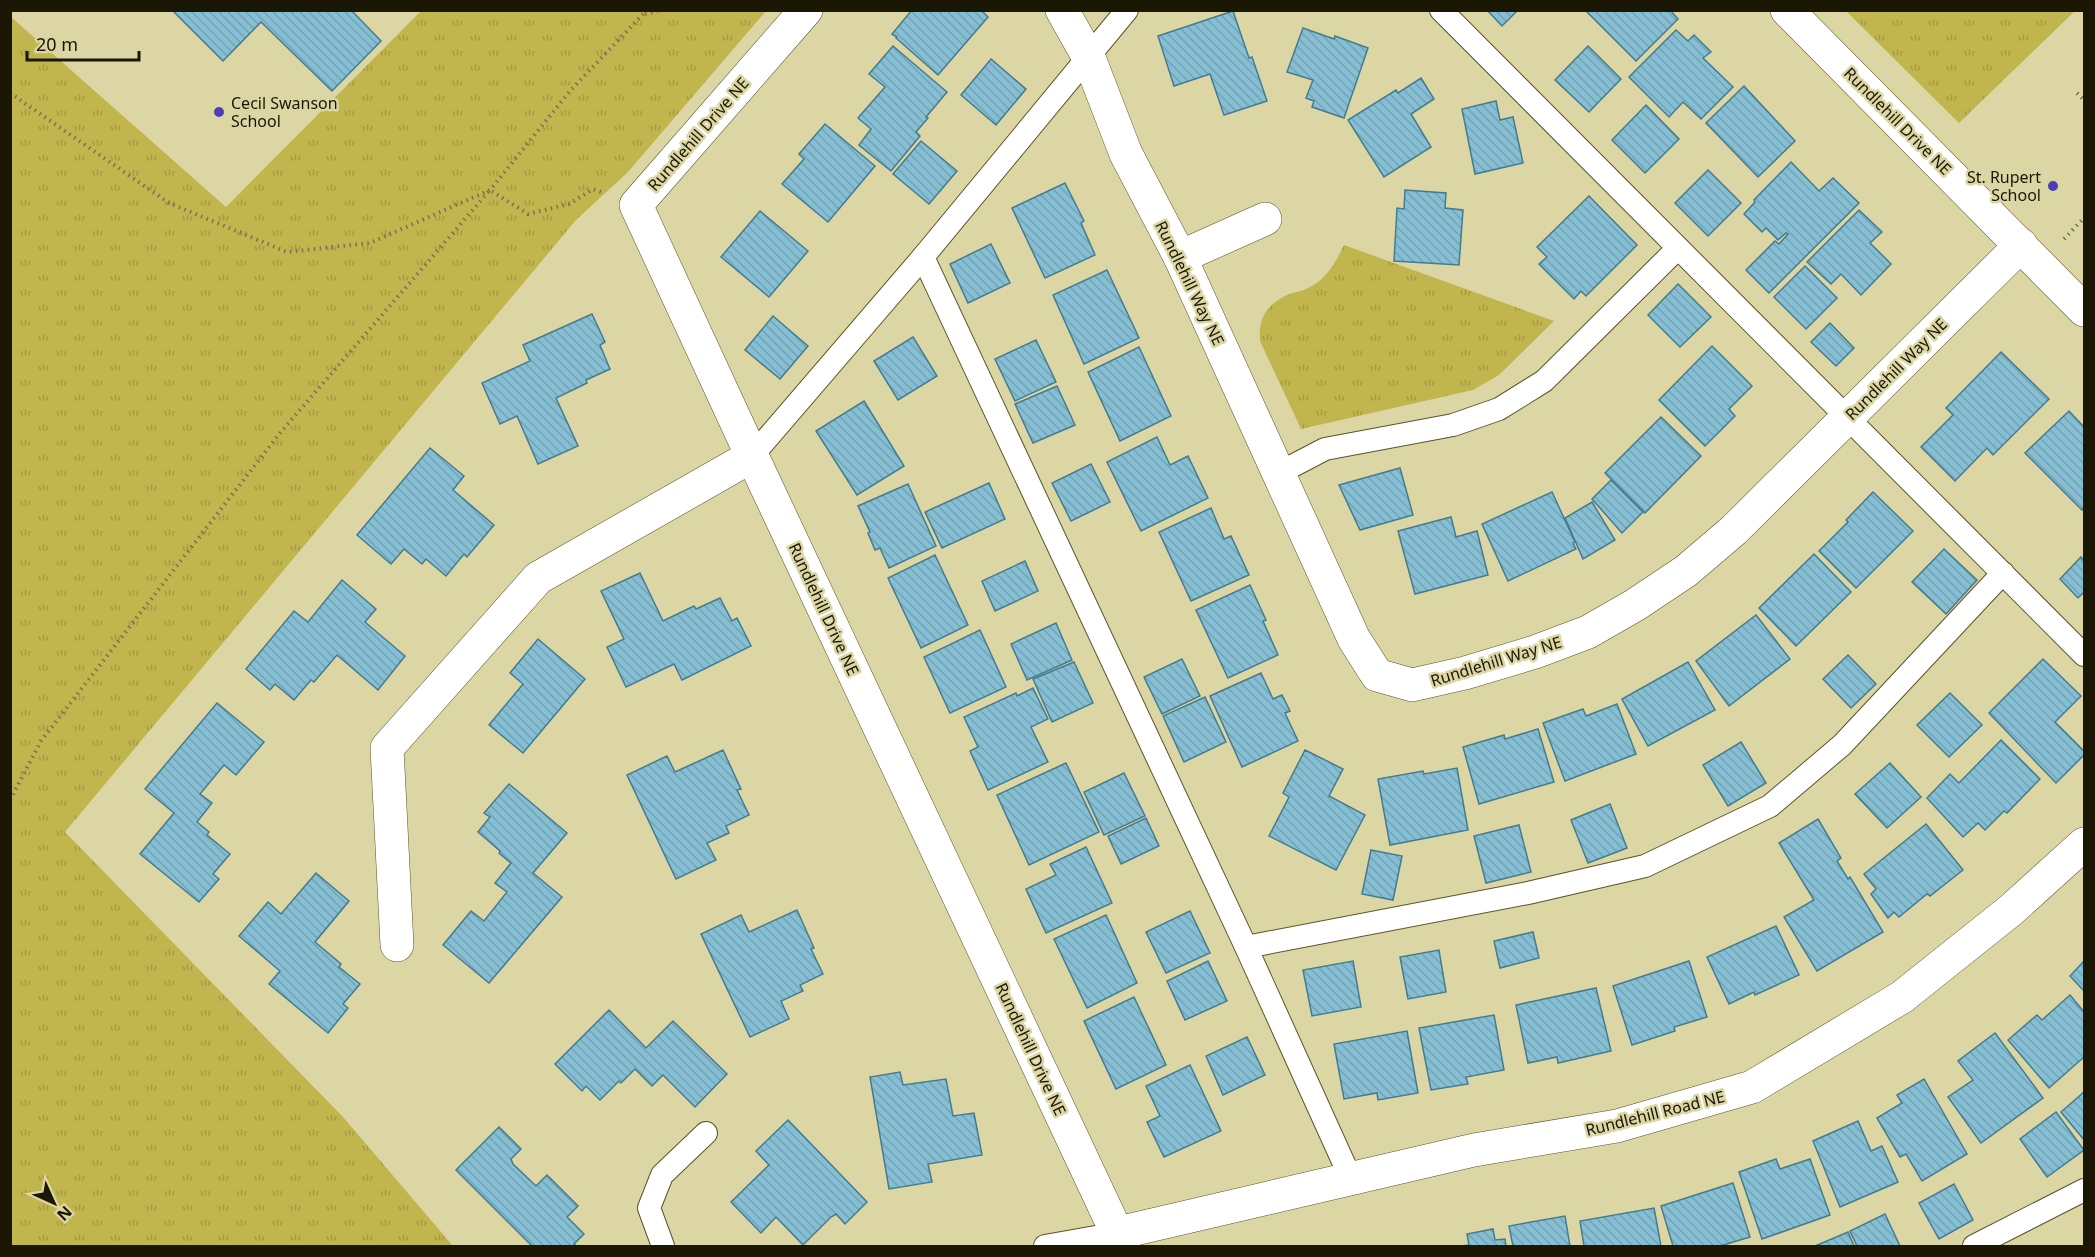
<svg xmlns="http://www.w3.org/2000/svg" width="2095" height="1257" font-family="'Noto Sans',sans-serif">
  <defs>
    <pattern id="park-tufts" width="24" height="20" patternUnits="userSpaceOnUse" patternTransform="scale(1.5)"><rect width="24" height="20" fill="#c1b54e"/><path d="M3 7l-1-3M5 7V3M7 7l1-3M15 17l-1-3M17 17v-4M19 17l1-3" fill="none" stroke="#a59b43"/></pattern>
    <pattern id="building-back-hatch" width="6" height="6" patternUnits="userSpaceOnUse" patternTransform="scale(1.5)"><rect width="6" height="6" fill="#86bfd4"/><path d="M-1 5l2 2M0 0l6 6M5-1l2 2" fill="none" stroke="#73a3b4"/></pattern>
  </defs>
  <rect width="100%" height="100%" fill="#dcd6a4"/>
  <g fill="url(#park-tufts)">
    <path d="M421 11H766L628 172 576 220 65 832 343 1117 453 1246H11V17L226 207Z"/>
    <path d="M1846 11H2075L1959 123Z"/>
    <path d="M1344 245 1554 321 1499 375 1473 390 1301 429 1260 341C1258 320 1265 306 1285 296 1292 292 1301 292 1308 288 1326 280 1336 262 1344 245Z"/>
  </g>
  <g fill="url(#building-back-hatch)" stroke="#447b8e" stroke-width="1.5">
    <path d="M172 10H351L381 41 332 91 261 22 223 61Z"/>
    <path d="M912 10H981L988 17 938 75 896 38 897 37 892 34Z"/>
    <path d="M1487 10H1518L1502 26Z"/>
    <path d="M1585 10H1670L1678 19 1636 61Z"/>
    <path d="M1233 11 1249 58 1252 57 1267 101 1224 115 1210 74 1174 86 1158 36Z"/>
    <path d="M1303 28 1334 39 1335 36 1368 48 1344 118 1312 107 1314 101 1306 98 1313 80 1287 72Z"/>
    <path d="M1676 30 1688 41 1694 35 1711 52 1703 58 1733 87 1701 119 1683 102 1669 117 1629 77Z"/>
    <path d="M893 46 947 92 926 117 928 118 916 132 920 136 891 171 859 145 871 129 858 118 885 87 869 74Z"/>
    <path d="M1588 46 1621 79 1589 112 1555 80Z"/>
    <path d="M991 59 1026 89 996 125 961 95Z"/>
    <path d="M1421 78 1434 99 1411 114 1431 147 1384 177 1348 120 1396 90 1398 93Z"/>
    <path d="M1744 86 1795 141 1758 177 1706 123Z"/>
    <path d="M1496 101 1500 120 1513 117 1523 163 1475 174 1462 109Z"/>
    <path d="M1646 105 1679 139 1645 173 1612 140Z"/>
    <path d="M825 124 875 166 828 222 782 184 804 159 799 154Z"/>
    <path d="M921 141 957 171 929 204 893 174Z"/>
    <path d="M1791 162 1819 191 1833 178 1859 203 1769 293 1746 270 1775 241 1779 244 1788 234 1786 233 1778 240 1766 228 1762 232 1744 214 1755 202 1754 200Z"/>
    <path d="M1708 170 1741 203 1708 236 1675 203Z"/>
    <path d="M1065 183 1084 221 1081 223 1095 255 1045 278 1012 208Z"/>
    <path d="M1405 190 1446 193 1445 208 1463 210 1459 265 1394 261 1397 208 1404 209Z"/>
    <path d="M1589 196 1637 245 1586 296 1581 291 1574 299 1539 264 1547 257 1537 247Z"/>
    <path d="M1859 210 1882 232 1870 243 1891 264 1861 295 1841 274 1831 284 1807 262Z"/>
    <path d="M760 211 808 251 769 297 721 257Z"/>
    <path d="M991 244 1010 283 968 303 950 264Z"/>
    <path d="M1805 266 1837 298 1806 329 1774 297Z"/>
    <path d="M1107 270 1139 338 1084 364 1053 295Z"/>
    <path d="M1678 284 1711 317 1680 347 1648 315Z"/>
    <path d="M592 314 605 342 600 345 610 369 586 380 587 383 556 398 578 446 538 464 517 416 500 424 482 383 530 361 523 345Z"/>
    <path d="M773 316 808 346 780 379 745 350Z"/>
    <path d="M1830 323 1854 348 1836 366 1811 342Z"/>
    <path d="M913 337 937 376 898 400 874 361Z"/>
    <path d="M1036 340 1056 382 1015 401 995 359Z"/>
    <path d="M1712 346 1752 386 1729 409 1735 416 1705 446 1659 400Z"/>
    <path d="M1139 347 1171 416 1120 441 1088 372Z"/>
    <path d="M2001 352 2049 399 1993 455 1987 448 1955 481 1921 447 1953 415 1946 408Z"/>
    <path d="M1057 386 1075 425 1033 443 1015 404Z"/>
    <path d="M864 401 904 466 857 495 816 431Z"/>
    <path d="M2069 411 2084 427V507L2082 510 2025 453Z"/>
    <path d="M1661 417 1701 456 1645 513 1605 473Z"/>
    <path d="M1157 437 1170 465 1188 456 1208 498 1141 531 1107 462Z"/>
    <path d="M430 448 464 476 453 490 494 525 467 557 464 554 446 576 426 559 422 564 404 549 391 564 357 535Z"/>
    <path d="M1091 464 1110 502 1071 521 1052 483Z"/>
    <path d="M1400 468 1413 515 1360 530 1339 485Z"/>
    <path d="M1611 480 1643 512 1622 533 1592 499Z"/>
    <path d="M989 483 1005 519 942 548 925 512Z"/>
    <path d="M908 484 936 546 889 568 880 548 875 550 868 533 870 532 858 506Z"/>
    <path d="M1552 492 1575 542 1573 543 1576 549 1508 581 1482 524Z"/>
    <path d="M1873 492 1913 531 1856 588 1819 551 1848 522 1846 520Z"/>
    <path d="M1592 502 1615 540 1583 559 1565 518Z"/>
    <path d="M1211 508 1224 539 1231 536 1249 575 1191 601 1159 532Z"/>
    <path d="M1451 517 1456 537 1477 531 1488 575 1415 594 1398 531Z"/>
    <path d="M1944 549 1977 580 1946 614 1912 582Z"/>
    <path d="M1814 554 1851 592 1796 646 1759 608Z"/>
    <path d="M935 555 968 625 921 648 888 578Z"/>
    <path d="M2081 557 2084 561V592L2078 598 2060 579Z"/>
    <path d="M1025 561 1038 591 995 611 982 581Z"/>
    <path d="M640 573 663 621 694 606 696 609 720 598 732 621 737 618 751 646 682 680 674 664 626 687 607 647 624 639 601 591Z"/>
    <path d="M342 580 376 609 365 622 405 656 378 690 337 655 314 682 311 680 294 700 275 684 270 690 246 669 294 611 308 622Z"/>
    <path d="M1250 585 1266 620 1263 621 1278 655 1228 678 1196 610Z"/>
    <path d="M1756 615 1790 659 1729 706 1696 661Z"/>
    <path d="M1056 623 1072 660 1027 680 1011 644Z"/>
    <path d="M980 630 1006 687 950 713 924 657Z"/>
    <path d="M538 639 585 679 523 753 489 725 523 684 510 673Z"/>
    <path d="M1848 655 1876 684 1851 708 1823 679Z"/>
    <path d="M1182 659 1200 696 1162 714 1144 677Z"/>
    <path d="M2043 659 2081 696 2055 722 2084 751V755L2056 783 1989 713Z"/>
    <path d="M1074 662 1093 703 1052 722 1033 679Z"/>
    <path d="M1688 662 1715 710 1648 746 1622 699Z"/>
    <path d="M1261 673 1273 699 1282 695 1290 711 1285 713 1298 741 1242 767 1210 696Z"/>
    <path d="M1033 688 1048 719 1031 727 1048 762 988 790 970 751 978 747 964 717 1016 693 1017 696Z"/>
    <path d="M1950 693 1982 725 1949 757 1917 725Z"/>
    <path d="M1205 697 1226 742 1184 762 1163 716Z"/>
    <path d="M217 703 264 742 236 775 224 765 200 794 212 803 197 822 209 832 207 835 230 854 213 874 219 879 199 902 140 854 174 813 145 789Z"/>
    <path d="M1617 704 1636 754 1565 781 1543 723 1583 709 1586 716Z"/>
    <path d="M1538 729 1554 782 1479 804 1463 747 1504 735 1505 739Z"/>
    <path d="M2001 740 2040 779 2007 813 2004 811 1985 830 1978 823 1963 837 1927 798 1950 774 1959 783Z"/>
    <path d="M1741 742 1766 783 1728 806 1703 765Z"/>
    <path d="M723 750 741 789 737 790 749 815 726 826 729 833 707 843 716 860 676 879 627 775 667 756 675 772Z"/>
    <path d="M1305 750 1343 769 1329 796 1365 815 1336 870 1269 836 1289 797 1283 793Z"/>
    <path d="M1066 763 1099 832 1029 865 997 795Z"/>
    <path d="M1890 763 1921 797 1887 828 1855 794Z"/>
    <path d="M1457 768 1468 830 1390 845 1378 779 1423 771 1424 774Z"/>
    <path d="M1124 773 1145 816 1104 835 1084 792Z"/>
    <path d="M509 784 567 833 533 873 562 897 489 983 443 945 471 911 484 921 507 892 495 883 511 863 499 853 500 851 478 832 490 817 484 813Z"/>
    <path d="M1610 804 1627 848 1588 863 1571 820Z"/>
    <path d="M1146 818 1159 846 1121 864 1108 836Z"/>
    <path d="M1818 819 1841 858 1837 861 1848 879 1850 877 1883 932 1817 971 1784 917 1814 900 1779 843Z"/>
    <path d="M1926 824 1963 870 1930 896 1927 894 1899 917 1894 912 1888 918 1871 894 1876 889 1864 874Z"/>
    <path d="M1519 825 1531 872 1486 883 1474 836Z"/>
    <path d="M1086 847 1112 903 1046 933 1026 889 1056 875 1050 864Z"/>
    <path d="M1371 850 1402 856 1393 900 1362 894Z"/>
    <path d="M316 873 349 901 315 942 341 964 339 967 360 984 343 1004 348 1008 328 1033 269 984 280 971 239 936 268 902 281 914Z"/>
    <path d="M797 910 814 948 811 949 823 974 800 985 803 991 781 1001 789 1019 750 1037 701 934 741 915 749 932Z"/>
    <path d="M1190 911 1210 953 1166 973 1146 932Z"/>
    <path d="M1106 915 1137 983 1087 1008 1054 939Z"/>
    <path d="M1776 926 1799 975 1755 995 1754 992 1729 1004 1707 957Z"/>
    <path d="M1533 932 1539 958 1500 968 1494 941Z"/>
    <path d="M1439 950 1446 992 1408 999 1400 957Z"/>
    <path d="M1208 961 1227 1001 1185 1020 1167 981Z"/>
    <path d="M1353 961 1361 1007 1312 1016 1303 970Z"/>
    <path d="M1689 961 1707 1017 1674 1027 1675 1031 1632 1045 1613 986Z"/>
    <path d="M2084 961V991L2070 976Z"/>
    <path d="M1596 988 1611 1051 1558 1063 1557 1057 1528 1063 1516 1005Z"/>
    <path d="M2070 995 2084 1012V1057L2049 1088 2008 1040 2037 1015 2042 1020Z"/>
    <path d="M1134 997 1166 1065 1116 1089 1084 1021Z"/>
    <path d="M609 1010 646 1048 673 1021 727 1074 695 1107 663 1075 652 1086 635 1069 621 1083 619 1081 600 1100 586 1086 582 1091 555 1064Z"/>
    <path d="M1494 1015 1504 1070 1466 1077 1468 1084 1431 1090 1419 1028Z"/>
    <path d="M1407 1031 1418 1093 1378 1100 1377 1093 1344 1099 1334 1044Z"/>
    <path d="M1995 1033 2043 1098 1981 1143 1948 1097 1973 1080 1958 1061Z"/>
    <path d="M1247 1037 1265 1075 1223 1095 1206 1056Z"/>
    <path d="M1190 1065 1221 1131 1164 1157 1147 1122 1160 1116 1146 1086Z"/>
    <path d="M900 1072 903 1085 946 1079 953 1116 974 1113 982 1155 928 1164 932 1182 889 1189 870 1077Z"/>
    <path d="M1924 1079 1967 1154 1922 1181 1906 1154 1900 1157 1877 1118 1902 1103 1897 1095Z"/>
    <path d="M2084 1092V1140L2061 1112Z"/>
    <path d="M2056 1112 2084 1150 2047 1177 2020 1139Z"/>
    <path d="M788 1120 867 1202 845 1224 836 1214 831 1217 803 1245 776 1217 761 1233 731 1202 769 1165 756 1151Z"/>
    <path d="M1858 1121 1871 1151 1882 1146 1898 1182 1840 1207 1813 1141Z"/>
    <path d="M499 1127 521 1149 511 1159 513 1164 536 1186 547 1175 578 1206 567 1217 584 1234 574 1244 577 1246H529L531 1245 456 1170Z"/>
    <path d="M1776 1159 1780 1169 1810 1159 1830 1215 1762 1239 1739 1172Z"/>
    <path d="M1733 1183 1750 1237 1720 1246H1673L1661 1206Z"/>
    <path d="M1954 1184 1973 1220 1939 1239 1919 1203Z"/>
    <path d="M1654 1208 1661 1246H1584L1580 1221Z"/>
    <path d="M1885 1214 1900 1246H1857L1850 1231Z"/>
    <path d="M1565 1216 1570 1246H1577H1513L1509 1226Z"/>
    <path d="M1493 1229 1495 1240 1505 1239 1506 1246H1461L1469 1245 1467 1234Z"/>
    <path d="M1848 1232 1854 1246H1815Z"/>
  </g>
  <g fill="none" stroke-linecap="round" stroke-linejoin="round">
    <defs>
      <g id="lane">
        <path d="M1441 10 2084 655"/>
        <path d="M923 257 1246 947 1351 1179"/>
        <path d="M752 456 923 257 1127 10"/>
        <path d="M1279 473 1325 449 1453 425 1499 409 1544 381 1678 248"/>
        <path d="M1246 947 1528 893 1645 866 1770 806 1842 745 2003 573"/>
        <path d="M663 1246 649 1208 662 1175 706 1133"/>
        <path d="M1045 1246 1118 1233"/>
        <path d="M1974 1246 2084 1190"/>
      </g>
      <g id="street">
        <path d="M806 10 636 205 752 456 1123 1246"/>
        <path d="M1062 10 1089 58 1126 154 1180 257 1354 639 1377 675 1412 685 1465 673 1535 652 1588 632 1635 605 1686 571 1734 530 2021 245"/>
        <path d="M1787 10 2084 310"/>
        <path d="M1180 257 1265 219"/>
        <path d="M397 945 387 748 538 578 752 456"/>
        <path d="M1118 1233 1474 1150 1617 1126 1752 1087 1902 997 2011 910 2084 844"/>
      </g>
    </defs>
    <use href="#lane" stroke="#5a5427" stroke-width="24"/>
    <use href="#street" stroke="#5a5427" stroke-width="34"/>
    <g stroke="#787352" stroke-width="4" stroke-dasharray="1.5 4.5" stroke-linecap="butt">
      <path d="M645 14 661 10"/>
      <path d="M10 93 169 203 287 252 370 243 490 190 570 91 647 10"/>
      <path d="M2077 93 2084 100"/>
      <path d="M2064 239 2084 218"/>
      <path d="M10 800 41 741 280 433 490 190 528 214 569 204 593 189 604 193"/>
    </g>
    <use href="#lane" stroke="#fff" stroke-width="22"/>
    <use href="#street" stroke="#fff" stroke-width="33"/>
  </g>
  <g fill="#4e3eb5" stroke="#dcd6a4" stroke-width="2">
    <circle cx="219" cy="112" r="6"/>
    <circle cx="2053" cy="186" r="6"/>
  </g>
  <g text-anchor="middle" stroke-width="5" stroke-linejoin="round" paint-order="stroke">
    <g font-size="16" fill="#1a1705" stroke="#dcd6a4" text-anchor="start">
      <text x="231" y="109">Cecil Swanson<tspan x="231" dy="18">School</tspan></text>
      <text x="2041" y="183" text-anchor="end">St. Rupert<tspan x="2041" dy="18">School</tspan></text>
    </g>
    <g font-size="16" fill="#1a1705" stroke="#dcd6a4">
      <text transform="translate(1898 121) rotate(45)" y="6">Rundlehill Drive NE</text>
      <text transform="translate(698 134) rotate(-49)" y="6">Rundlehill Drive NE</text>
      <text transform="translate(1190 283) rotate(64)" y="6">Rundlehill Way NE</text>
      <text transform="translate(1896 369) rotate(-45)" y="6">Rundlehill Way NE</text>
      <text transform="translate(824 609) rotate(65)" y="6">Rundlehill Drive NE</text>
      <text transform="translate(1496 661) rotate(-17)" y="6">Rundlehill Way NE</text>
      <text transform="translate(1031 1049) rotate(65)" y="6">Rundlehill Drive NE</text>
      <text transform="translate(1655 1113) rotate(-14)" y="6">Rundlehill Road NE</text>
    </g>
  </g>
  <rect width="2095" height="1257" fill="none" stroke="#1a1705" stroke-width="24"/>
  <g transform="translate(54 1203) rotate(135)" stroke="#dcd6a4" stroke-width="4.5" paint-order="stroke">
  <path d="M0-4.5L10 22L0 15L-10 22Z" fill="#1a1705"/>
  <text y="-9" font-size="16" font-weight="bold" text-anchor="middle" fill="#1a1705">N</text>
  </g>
  <path d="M27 51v9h112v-9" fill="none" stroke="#1a1705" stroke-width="3"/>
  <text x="36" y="51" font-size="18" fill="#1a1705" stroke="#dcd6a4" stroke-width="4.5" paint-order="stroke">20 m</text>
</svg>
